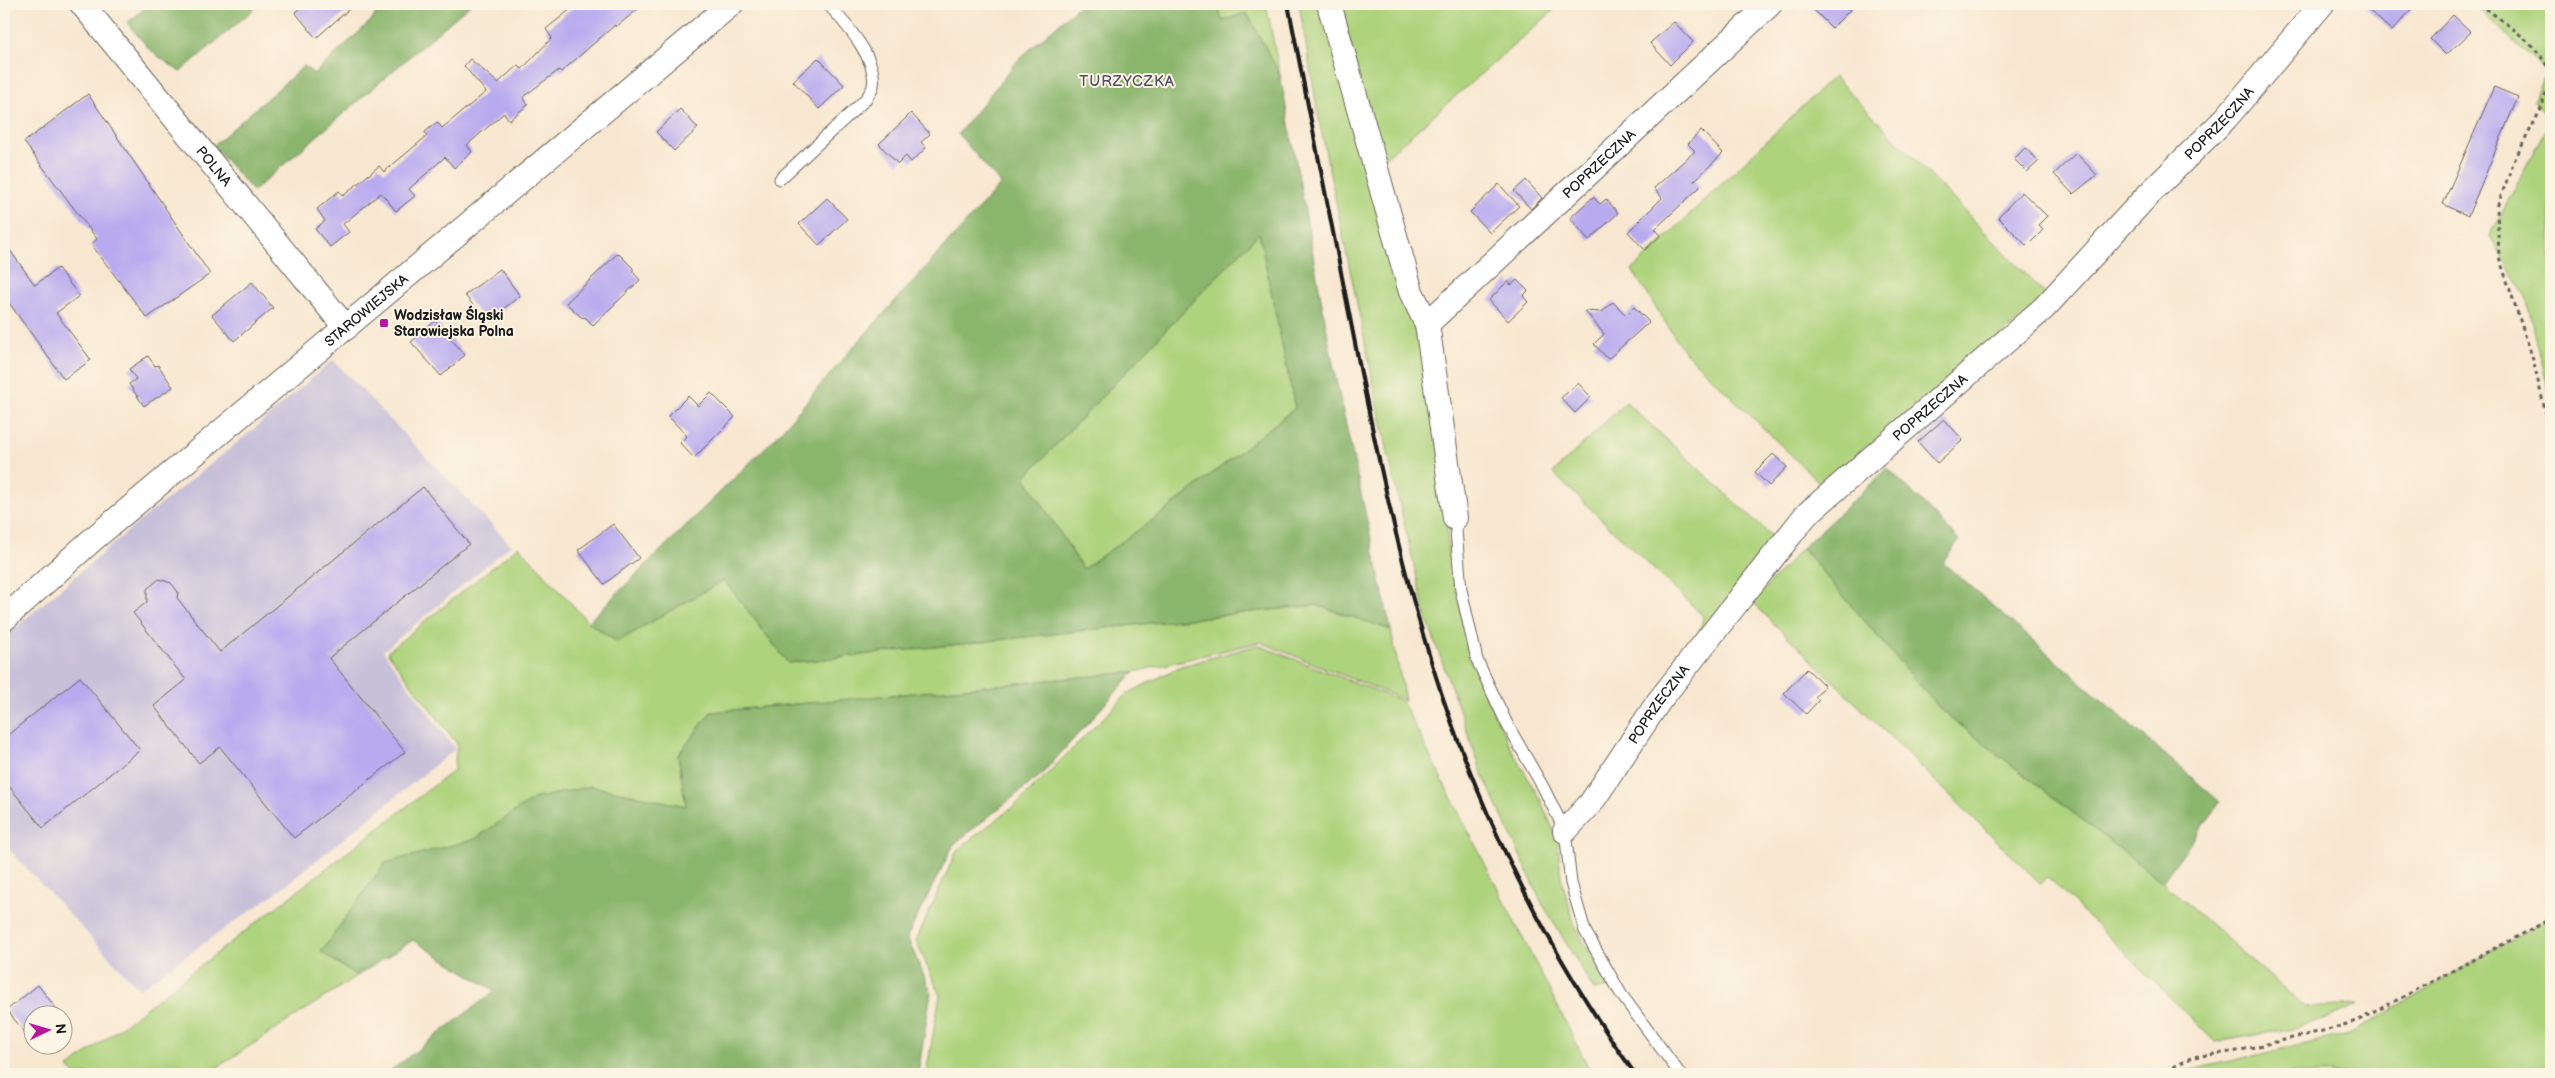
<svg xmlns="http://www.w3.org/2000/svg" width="2555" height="1078" font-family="'Balsamiq Sans',sans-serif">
  <rect width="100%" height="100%" fill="#fcf5e5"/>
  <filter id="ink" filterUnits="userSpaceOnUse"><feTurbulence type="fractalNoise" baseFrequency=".02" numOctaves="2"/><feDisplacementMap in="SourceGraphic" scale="10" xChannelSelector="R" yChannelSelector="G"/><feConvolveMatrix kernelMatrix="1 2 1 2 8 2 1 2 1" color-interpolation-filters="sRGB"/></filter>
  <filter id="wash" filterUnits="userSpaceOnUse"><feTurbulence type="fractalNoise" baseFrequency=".0096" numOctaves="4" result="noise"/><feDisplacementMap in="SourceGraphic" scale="20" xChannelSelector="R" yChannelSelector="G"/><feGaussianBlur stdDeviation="1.12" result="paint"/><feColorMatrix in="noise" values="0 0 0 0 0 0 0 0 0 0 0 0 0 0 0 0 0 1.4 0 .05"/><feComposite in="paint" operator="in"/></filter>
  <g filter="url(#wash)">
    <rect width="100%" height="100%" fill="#f8e7d0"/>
    <path fill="#c7c0d9" d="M333 360 511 545 383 651 455 749 277 892 139 989 4 844V637L140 521 249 433Z"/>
    <g fill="#aed37d" stroke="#65784c">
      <path d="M1218 4H1266L1280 75 1247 13 1221 21Z"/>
      <path d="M1299 4H1321L1418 324 1446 487 1448 554 1468 644 1487 699 1514 754 1540 799 1558 841 1561 877 1575 926 1610 987 1594 990 1542 903 1482 773 1426 617 1390 463 1320 125Z"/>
      <path d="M1341 4H1561L1379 163Z"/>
      <path d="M2473 4H2551V400L2526 297 2490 236 2551 118 2533 101 2546 71Z"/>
      <path d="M1834 76 2047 296 1824 487 1683 350 1632 270Z"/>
      <path d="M1259 232 1295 408 1164 512 1083 569 1025 477Z"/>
      <path d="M1626 402 1774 538 1698 641 1703 616 1553 473Z"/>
      <path d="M519 546 588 622 617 642 724 579 788 663 1316 605 1391 630 1405 700 1260 642 1134 672 711 712 678 755 686 806 591 786 533 799 475 839 385 863 321 952 357 976 207 1074H75L68 1068 454 770 457 744 387 652Z"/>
      <path d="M1802 548 1941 710 2162 882 2305 1007 2358 1004C2315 1029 2263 1033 2215 1042L2048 877 2041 884 1752 602Z"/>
      <path d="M1258 645 1402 701 1592 1074H926L940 995 916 941 957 850 1018 803 1127 694 1181 666Z"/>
      <path d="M2551 912V1074H2173L2349 1034 2396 1008 2545 919Z"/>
    </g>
    <g fill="#8ab56c" stroke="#536844" fill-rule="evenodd">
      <path d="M150 4H260L180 72 151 51 127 23Z"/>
      <path d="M380 4H471L253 191 213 146 304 66 314 74 373 19Z"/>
      <path d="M1081 4H1218L1222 21 1247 13 1280 75 1335 375 1391 630 1316 605 788 663 724 580 617 642 588 622 776 437 849 352 1001 184 958 134 1019 59ZM1259 233 1295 408 1164 512 1083 569 1025 477Z"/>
      <path d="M1888 468 1959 540 1943 563 2220 802 2162 882 1941 710 1802 548Z"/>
      <path d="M1134 672 1041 775 954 844 907 937 931 992 918 1074H386L495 991 413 940 357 976 321 952 385 863 475 839 533 799 591 786 686 806 678 755 711 712Z"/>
    </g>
    <g id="blocks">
      <g fill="#b8aaef">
        <path d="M305 4H355L316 38 295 12Z"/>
        <path d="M577 4H644L616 27 615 25 561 72 559 70 523 97 528 105 509 120 504 113 467 145 472 152 454 168 445 157 409 189 415 196 396 211 381 193 343 224 349 232 330 247 315 229 325 221 317 209 339 191 343 196 379 166 384 172 427 136 425 132 437 122 442 128 486 92 464 66 470 59 498 83 518 65 522 69 552 38 546 29Z"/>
        <path d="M1808 4H1856L1832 28Z"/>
        <path d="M2362 4H2416L2392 31Z"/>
        <path d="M2453 15 2471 32 2446 55 2430 39Z"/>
        <path d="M1674 22 1693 42 1670 65 1650 43Z"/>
        <path d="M818 58 844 85 819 109 793 81Z"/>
        <path d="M2494 87 2518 97 2468 216 2443 204Z"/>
        <path d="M88 94 210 274 147 318 91 244 97 239 24 142Z"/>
        <path d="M680 109 698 128 674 151 656 132Z"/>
        <path d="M911 113 930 134 921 142 926 148 911 162 906 156 898 164 879 144Z"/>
        <path d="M1701 130 1723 153 1694 181 1700 187 1655 229 1661 235 1645 250 1628 232 1662 198 1654 188 1695 151 1688 144Z"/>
        <path d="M2025 148 2039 161 2027 172 2014 159Z"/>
        <path d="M2076 153 2097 175 2073 194 2054 174Z"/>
        <path d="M1526 180 1542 198 1531 209 1514 191Z"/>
        <path d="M1499 184 1519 206 1490 233 1470 212Z"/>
        <path d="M2022 192 2047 216 2038 225 2043 230 2027 246 1998 217Z"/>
        <path d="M1593 197 1600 204 1606 199 1618 213 1589 240 1570 218Z"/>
        <path d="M827 198 847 219 819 245 799 224Z"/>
        <path d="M4 242 35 285 58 268 79 296 56 313 91 360 64 379 4 296Z"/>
        <path d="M618 253 633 268V272L640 280 593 325 586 318 581 317 566 303Z"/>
        <path d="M500 269 520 296 486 322 465 295Z"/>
        <path d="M1517 280 1528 291 1523 296 1528 302 1508 321 1489 300 1508 281 1511 285Z"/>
        <path d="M252 282 273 308 234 341 212 315Z"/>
        <path d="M1613 302 1626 315 1634 307 1649 322 1608 359 1594 344 1604 334 1585 311 1602 312Z"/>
        <path d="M435 321 465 355 441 376 411 342Z"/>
        <path d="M148 356 155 366 158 365 173 387 144 406 129 384 136 379 129 369Z"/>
        <path d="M1578 383 1591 397 1575 413 1561 398Z"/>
        <path d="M711 393 735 417 694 458 680 443 687 436 668 416 688 396 698 406Z"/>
        <path d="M1944 419 1963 440 1937 463 1918 442Z"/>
        <path d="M1773 454 1787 467 1769 486 1755 472Z"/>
        <path d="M423 487 469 544 329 658 405 752 294 838 220 747 199 763 154 706 186 680 133 613 147 602V589L159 579 171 583 178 592 177 598 220 652Z"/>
        <path d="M613 524 639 558 604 584 578 550Z"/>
        <path d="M1807 669 1825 686 1815 697 1819 700 1806 714 1784 693Z"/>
        <path d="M80 677 140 750 43 828 4 780V738Z"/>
        <path d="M38 985 62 1016H32V1042L7 1010Z"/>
      </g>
    </g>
  </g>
  <g filter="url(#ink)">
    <use href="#blocks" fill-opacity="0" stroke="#69635b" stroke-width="1"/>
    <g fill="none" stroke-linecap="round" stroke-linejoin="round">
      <defs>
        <g id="service">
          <path d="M780 179 865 100C867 96 872 91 873 86 878 59 845 23 828 4"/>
          <path d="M1455 518 1461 590 1477 660 1507 724 1543 787 1565 831 1571 883 1585 931 1621 994 1680 1074"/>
        </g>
        <g id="minor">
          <path id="s1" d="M82 4 346 328"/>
          <path d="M1329 4 1411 292 1427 324 1455 518"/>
          <path id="s2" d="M1427 324 1770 4"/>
          <path id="s3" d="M4 619 92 540 731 4"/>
          <path id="s4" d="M1565 831 1591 803 1659 701 1806 515 2044 308 2146 197 2226 118 2322 4"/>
        </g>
      </defs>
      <use href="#service" stroke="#69635b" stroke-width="13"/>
      <use href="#minor" stroke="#69635b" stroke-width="26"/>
      <g stroke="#69635b" stroke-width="3" stroke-dasharray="4 4" stroke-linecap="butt">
        <path d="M2480 4C2505 24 2540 44 2551 75"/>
        <path d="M2551 77 2541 109 2514 161 2497 207 2499 257 2532 356 2551 435"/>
        <path d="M2159 1074 2193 1057 2237 1051 2331 1029 2359 1020 2551 919"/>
      </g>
      <use href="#service" stroke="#fff" stroke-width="11"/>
      <use href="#minor" stroke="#fff" stroke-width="24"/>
      <path stroke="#1c1c1c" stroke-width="4" d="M1288 4C1309 112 1331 220 1352 328 1374 440 1397 552 1431 661 1476 807 1546 950 1635 1074"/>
    </g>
  </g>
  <rect fill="#b5179e" stroke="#fcf5e5" stroke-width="2" x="379" y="318" width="10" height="10" rx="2.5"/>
  <g text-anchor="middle" stroke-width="4" stroke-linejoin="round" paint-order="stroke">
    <g font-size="14" fill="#1c1c1c" stroke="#fcf5e5">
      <text dy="5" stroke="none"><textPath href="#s4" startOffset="968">POPRZECZNA</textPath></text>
      <text dy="5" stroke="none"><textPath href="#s2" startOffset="235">POPRZECZNA</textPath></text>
      <text dy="5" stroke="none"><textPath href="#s1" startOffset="209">POLNA</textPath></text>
      <text dy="5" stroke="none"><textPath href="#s3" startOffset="476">STAROWIEJSKA</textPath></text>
      <text dy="5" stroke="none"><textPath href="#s4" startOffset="562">POPRZECZNA</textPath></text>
      <text dy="5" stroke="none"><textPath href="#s4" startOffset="158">POPRZECZNA</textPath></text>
    </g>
    <g font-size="14" font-weight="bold" fill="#1c1c1c" stroke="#fcf5e5" text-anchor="start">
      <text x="394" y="320">Wodzisław Śląski<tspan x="394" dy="16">Starowiejska Polna</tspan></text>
    </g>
    <g font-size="15" letter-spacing="1" fill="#534e66" stroke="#fcf5e5">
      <text x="1127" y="86">TURZYCZKA</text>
    </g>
  </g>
  <rect width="2555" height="1078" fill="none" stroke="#fcf5e5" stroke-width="20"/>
  <g transform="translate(48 1030) rotate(85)"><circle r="24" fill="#fcf5e5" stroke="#a29e95"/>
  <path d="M0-4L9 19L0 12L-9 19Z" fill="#b5179e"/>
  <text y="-8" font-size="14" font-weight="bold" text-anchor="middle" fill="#1c1c1c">N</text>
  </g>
</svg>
